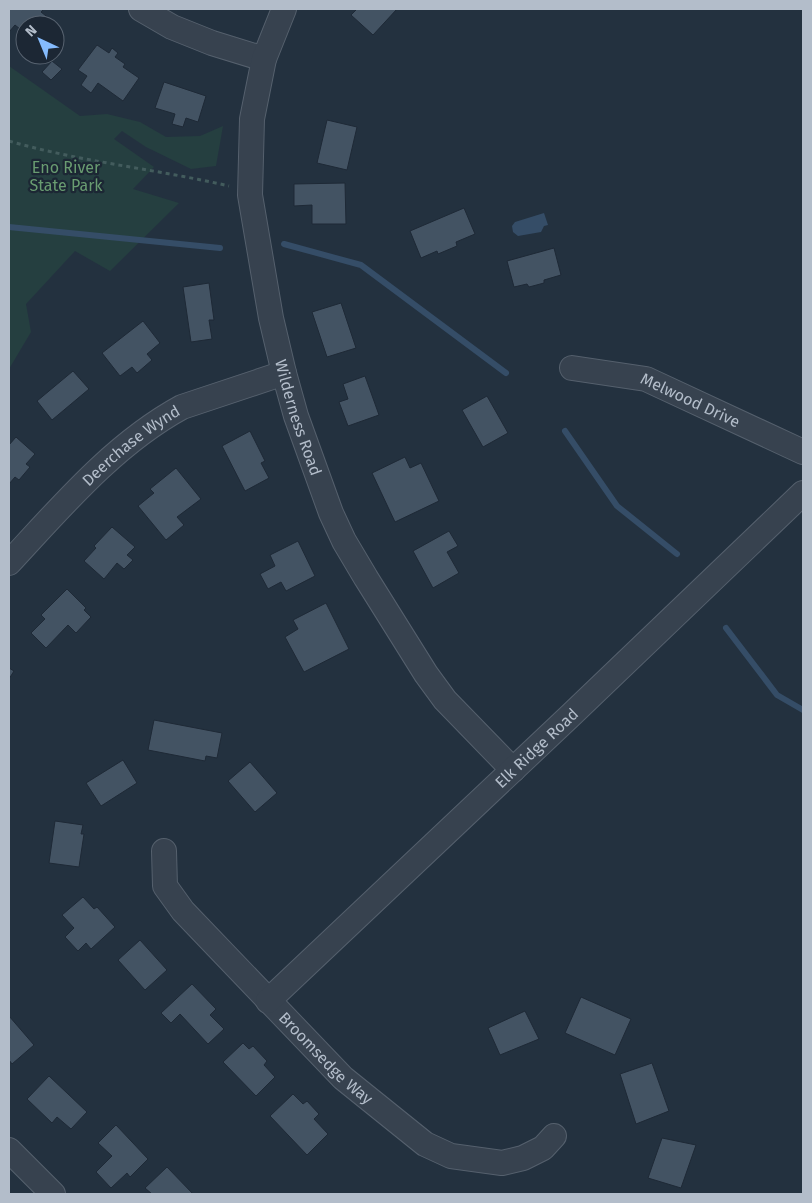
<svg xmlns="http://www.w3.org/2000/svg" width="812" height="1203" font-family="'Fira Sans',sans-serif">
  <rect width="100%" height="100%" fill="#23313f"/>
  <path fill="#253f40" d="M9 66 80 116 107 114 140 122 166 137 200 136 223 126 216 166 191 169 146 147 122 131 114 139 154 167 133 189 179 203 110 271 75 251 26 304 31 332 9 369Z"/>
  <path fill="#354d67" d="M544 213 548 225 544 226 541 232 518 236 513 232 512 226 515 222Z"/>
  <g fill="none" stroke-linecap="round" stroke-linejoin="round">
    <g stroke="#354d67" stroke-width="6">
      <path d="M9 227 220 248"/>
      <path d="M284 244 361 265 506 373"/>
      <path d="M565 431 617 506 677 554"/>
      <path d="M726 628 777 695 803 710"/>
    </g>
  </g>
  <g fill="#435363" stroke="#1e2936">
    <path d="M9 9H44L41 12 55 23 53 25H25V33L15 25 9 32Z"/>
    <path d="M357 9H397L373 35 351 15Z"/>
    <path d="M97 45 109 53 112 48 118 53 115 57 125 64 123 67 139 78 123 101 98 83 91 93 81 85 87 76 78 70Z"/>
    <path d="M52 61 62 69 51 80 42 72Z"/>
    <path d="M164 82 206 96 198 122 186 118 183 127 172 124 175 114 155 108Z"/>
    <path d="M327 120 357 127 347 170 317 163Z"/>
    <path d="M345 183 346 224H312V205L294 206V184Z"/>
    <path d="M464 208 475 234 456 242 457 246 438 254 437 251 421 258 410 231Z"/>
    <path d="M554 248 561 275 544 280V283L529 287 527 284 514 287 507 261Z"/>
    <path d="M209 283 214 320H209L212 339 191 342 183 287Z"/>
    <path d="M341 303 356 348 327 357 312 312Z"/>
    <path d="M143 321 160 343 147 354 152 360 137 373 132 367 120 376 102 353Z"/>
    <path d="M73 371 89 389 52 420 37 401Z"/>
    <path d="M365 376 379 415 348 426 339 402 348 399 343 384Z"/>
    <path d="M487 396 508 433 483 447 462 410Z"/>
    <path d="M250 431 265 461 261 463 269 478 245 491 222 446Z"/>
    <path d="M16 437 35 454 26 464 30 467 19 480 15 477 9 484V445Z"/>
    <path d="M405 457 410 468 421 463 439 501 395 522 372 473Z"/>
    <path d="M176 468 201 499 177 517 184 525 166 540 138 506 154 493 150 489Z"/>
    <path d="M112 527 135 547 127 555 133 560 124 569 117 563 104 579 84 561 96 548 94 546Z"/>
    <path d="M449 531 458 546 447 552 459 573 433 588 413 551Z"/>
    <path d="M298 541 315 576 286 591 281 582 268 589 260 574 275 566 270 555Z"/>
    <path d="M67 589 86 608 84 610 91 617 76 633 68 625 46 648 31 633 45 619 41 615Z"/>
    <path d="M326 603 349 649 304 672 285 637 298 629 293 620Z"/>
    <path d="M9 668 14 671 9 679Z"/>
    <path d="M154 720 222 733 217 758 206 756 205 761 148 750Z"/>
    <path d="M123 760 137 783 101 806 86 783Z"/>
    <path d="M250 762 277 793 255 812 228 781Z"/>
    <path d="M55 821 83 825 81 834H84L79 867 49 863Z"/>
    <path d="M83 897 94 909 97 907 115 927 91 949 86 943 78 951 65 937 74 928 62 915Z"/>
    <path d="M140 940 167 970 145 990 118 960Z"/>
    <path d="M192 984 216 1009 210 1015 224 1029 208 1044 180 1014 171 1023 161 1013Z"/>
    <path d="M581 997 631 1019 615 1055 565 1033Z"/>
    <path d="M525 1011 539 1039 500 1055 488 1028Z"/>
    <path d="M9 1016 34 1045 12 1064 9 1060Z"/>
    <path d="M243 1043 249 1049 253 1046 267 1061 264 1065 275 1077 256 1096 223 1062Z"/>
    <path d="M652 1063 669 1111 636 1124 620 1074Z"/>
    <path d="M49 1076 87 1112 71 1129 57 1117 52 1123 27 1099Z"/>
    <path d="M293 1094 303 1104 307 1101 319 1114 314 1119 328 1134 307 1155 270 1116Z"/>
    <path d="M116 1125 148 1159 130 1177 127 1173 111 1188 96 1172 112 1156 98 1143Z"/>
    <path d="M662 1138 696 1145 681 1188 648 1178Z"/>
    <path d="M167 1167 193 1194H152L145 1188Z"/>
  </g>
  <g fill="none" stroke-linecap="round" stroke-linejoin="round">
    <defs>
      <g id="minor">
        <path d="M141 9 172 27 212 43 264 59"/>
        <path id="s1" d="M284 9 264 59 252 119 250 195 271 318 284 373 296 416 331 513 344 541 366 578 426 674 445 700 513 770"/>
        <path id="s2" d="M572 368 646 379 803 452"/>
        <path id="s3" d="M9 563C61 507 114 444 182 407L284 373"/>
        <path id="s4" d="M164 851 165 886 183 911 343 1078 425 1144 451 1156 502 1163 523 1158 543 1148 554 1136"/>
        <path id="s5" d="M268 1001 571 715 803 493"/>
        <path d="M9 1150 53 1194"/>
      </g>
    </defs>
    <use href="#minor" stroke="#55606d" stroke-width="26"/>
    <path stroke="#435c5d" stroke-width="3" stroke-dasharray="4 4" stroke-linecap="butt" d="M9 141C81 162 156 169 229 186"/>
    <use href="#minor" stroke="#37424f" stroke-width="24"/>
  </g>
  <g text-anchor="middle" stroke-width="4.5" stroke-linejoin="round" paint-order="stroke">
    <g font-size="16" fill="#699c71" stroke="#1c2734">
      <text x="66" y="173">Eno River<tspan x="66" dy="18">State Park</tspan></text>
    </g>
    <g font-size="16" fill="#b3bdca" stroke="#1c2734">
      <text dy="6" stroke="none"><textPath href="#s2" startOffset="124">Melwood Drive</textPath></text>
      <text dy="6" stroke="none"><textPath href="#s1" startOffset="419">Wilderness Road</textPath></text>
      <text dy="6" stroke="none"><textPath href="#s3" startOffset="170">Deerchase Wynd</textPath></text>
      <text dy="6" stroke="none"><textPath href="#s5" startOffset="369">Elk Ridge Road</textPath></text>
      <text dy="6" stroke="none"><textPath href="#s4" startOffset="271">Broomsedge Way</textPath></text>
    </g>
  </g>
  <rect width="812" height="1203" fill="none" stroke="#b3bdca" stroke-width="20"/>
  <g transform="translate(40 40) rotate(316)"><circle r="24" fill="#1c2734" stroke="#586370"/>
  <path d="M0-4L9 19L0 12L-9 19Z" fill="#85bbfd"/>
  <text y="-8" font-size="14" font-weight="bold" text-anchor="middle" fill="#b3bdca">N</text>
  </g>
</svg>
